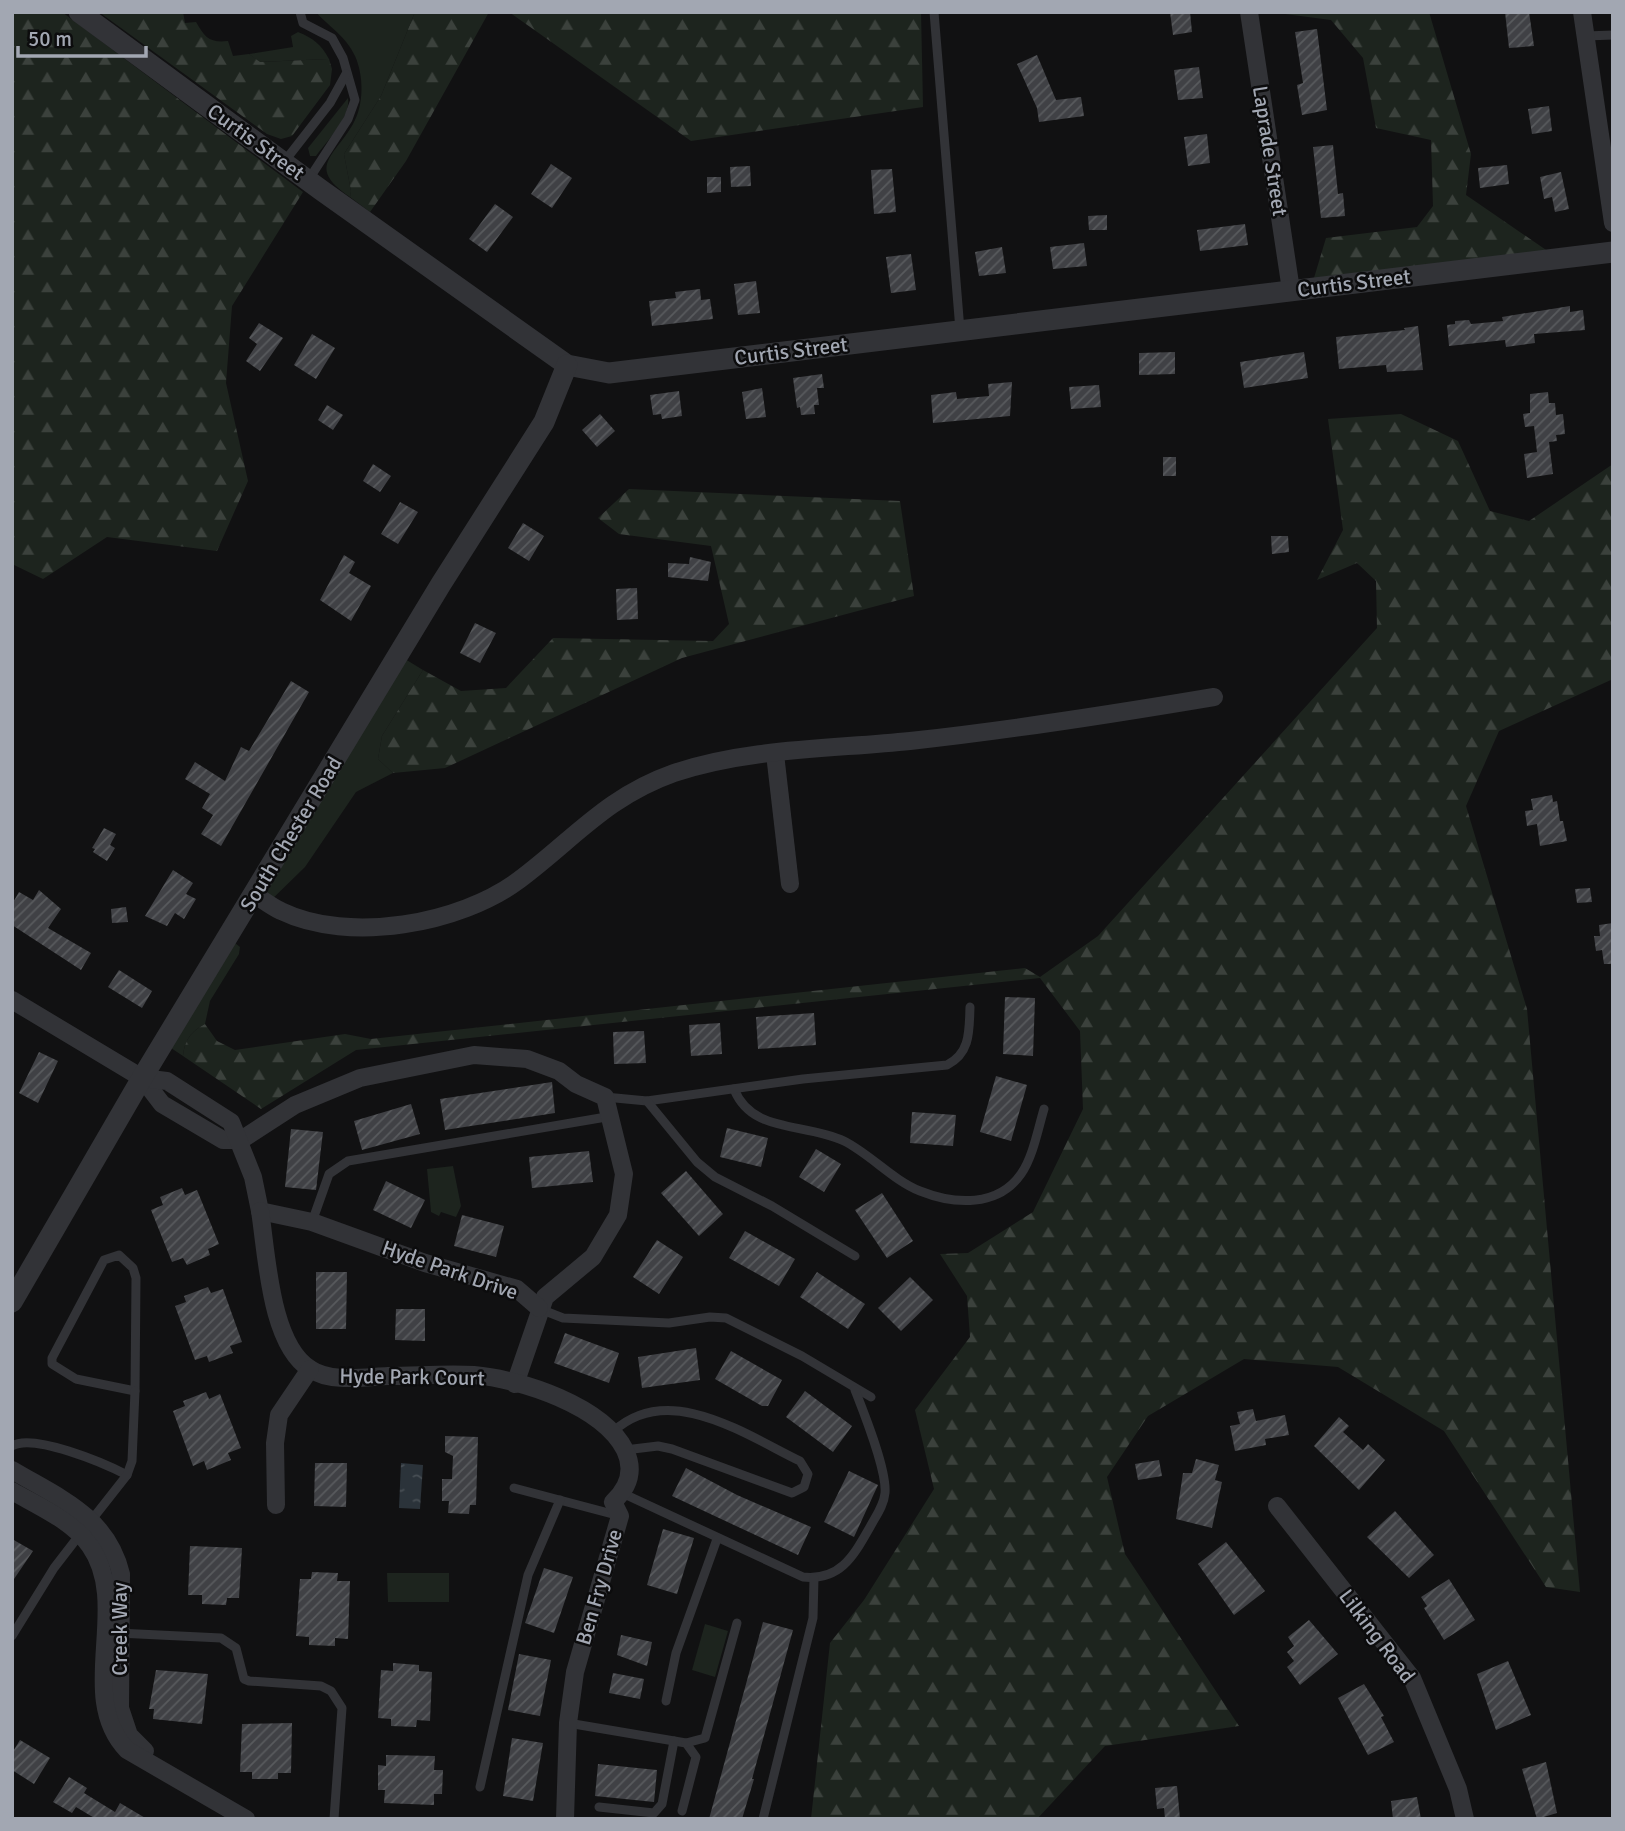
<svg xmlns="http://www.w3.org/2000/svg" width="1625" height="1831" font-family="Signika,sans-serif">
  <defs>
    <pattern id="forest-firs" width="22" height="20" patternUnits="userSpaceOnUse" patternTransform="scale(1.75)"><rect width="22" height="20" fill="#1d241e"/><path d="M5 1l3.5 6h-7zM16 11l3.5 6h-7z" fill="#3b413c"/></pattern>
    <pattern id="water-ripples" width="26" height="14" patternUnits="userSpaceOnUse" patternTransform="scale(1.75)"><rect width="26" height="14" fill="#2b333a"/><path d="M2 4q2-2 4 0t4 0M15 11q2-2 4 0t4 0" fill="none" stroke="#474e54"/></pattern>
    <pattern id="building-hatch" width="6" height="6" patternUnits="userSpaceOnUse" patternTransform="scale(1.75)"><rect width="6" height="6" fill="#404145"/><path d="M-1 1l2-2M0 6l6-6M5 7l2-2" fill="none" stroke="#585a5d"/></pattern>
  </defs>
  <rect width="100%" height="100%" fill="#111112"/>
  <g fill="#1d241e">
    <path d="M316 12H415L381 96 344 154 351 191 350 197C306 167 334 157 353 124 364 105 364 76 355 56 346 36 330 28 316 12Z"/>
    <path d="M298 32C313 38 321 44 329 59L259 62 249 54 293 47 291 36Z"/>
    <path d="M348 98C351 117 327 141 316 156H310L308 148Z"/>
    <path d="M405 659 423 670 382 736 378 759 393 773 356 792 305 867 265 906H255Z"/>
    <path d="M235 943 240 947 239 954 210 1001 205 1024C191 1032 185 1039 183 1056L171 1048Z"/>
    <path d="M453 1166 461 1206 456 1217 441 1212 439 1216 431 1212 427 1169Z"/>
    <path d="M387 1573H449V1602H388Z"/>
    <path d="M705 1624 728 1631 715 1677 692 1670Z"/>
  </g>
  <g fill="url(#forest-firs)">
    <path d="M12 12H62L303 192 232 306 226 383 248 481 217 551 107 537 43 579 12 564Z"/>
    <path d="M99 12H183L185 23 196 22C205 38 210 43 228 41L233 56 249 54 260 62 329 59 332 69 330 85 292 136 281 139 267 134Z"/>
    <path d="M415 12H489L406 161 370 212 350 197 351 191 344 154 381 96Z"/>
    <path d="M509 12H921L923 107 691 141Z"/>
    <path d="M1270 12H1429L1471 154 1466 195 1549 252 1314 278 1326 238 1417 227 1433 206 1431 140 1376 128 1363 58 1331 20Z"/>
    <path d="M1401 414 1458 441 1490 511 1529 521 1613 464V679L1499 731 1466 806 1527 1009 1580 1592 1546 1587 1444 1431 1338 1367 1244 1359 1148 1416 1107 1477 1125 1554 1239 1726 1105 1746 1037 1819H811L830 1643 864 1600 934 1489 915 1410 970 1337 967 1296 940 1254 968 1253 1033 1212 1083 1109 1080 1031 1040 978 356 1050 261 1109 183 1056C185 1039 191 1032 205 1024L217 1041 235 1050 345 1034 371 1039 1025 968 1040 977 1098 936 1377 628 1376 581 1357 563 1317 580 1343 530 1328 419Z"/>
    <path d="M629 489 900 501 914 596 682 658 445 768 393 773 378 759 382 736 423 670 461 691 506 688 553 638 713 641 729 624 711 546 619 534 598 518Z"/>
  </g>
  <path fill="url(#water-ripples)" d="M401 1463 423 1465 420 1509 399 1508Z"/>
  <g fill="url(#building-hatch)">
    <path d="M1170 12H1190L1192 32 1173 35Z"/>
    <path d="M1505 12H1529L1534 46 1509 48Z"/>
    <path d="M1317 29 1327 110 1302 115 1297 85 1303 83 1295 32Z"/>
    <path d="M1037 55 1056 100 1081 97 1084 116 1039 122 1037 108 1017 64Z"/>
    <path d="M1199 67 1203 98 1178 100 1174 70Z"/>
    <path d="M1549 106 1552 131 1532 134 1528 109Z"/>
    <path d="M1207 134 1210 163 1188 166 1184 137Z"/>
    <path d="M1333 145 1338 194 1343 193 1345 216 1321 218 1313 147Z"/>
    <path d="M551 164 572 178 552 208 531 194Z"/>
    <path d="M1507 165 1509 184 1480 188 1478 168Z"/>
    <path d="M750 166 751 186 731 187 730 167Z"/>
    <path d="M892 169 896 212 874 214 871 170Z"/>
    <path d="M1561 172 1569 209 1555 212 1552 197 1544 199 1540 177Z"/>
    <path d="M707 177H721V192L707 193Z"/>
    <path d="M495 204 513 217 487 252 469 239Z"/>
    <path d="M1107 215V230H1089L1088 216Z"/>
    <path d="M1245 224 1248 245 1200 251 1197 230Z"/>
    <path d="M1084 243 1087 266 1053 269 1050 247Z"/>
    <path d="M1002 247 1006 273 979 276 975 252Z"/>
    <path d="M911 254 916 290 891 293 886 257Z"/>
    <path d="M756 281 760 313 738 315 734 284Z"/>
    <path d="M700 289 701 300 710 299 713 319 652 326 649 301 676 298 675 292Z"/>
    <path d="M1570 306V312L1583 310 1585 330 1534 334 1535 343 1506 347 1505 340 1449 346 1447 325 1455 324V321L1469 320 1471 324 1503 321 1502 317Z"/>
    <path d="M259 323 283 338 260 371 246 361 257 344 249 338Z"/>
    <path d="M1418 326 1423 370 1387 372 1386 365 1339 369 1336 337 1405 330 1404 328Z"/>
    <path d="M312 334 335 348 316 379 294 365Z"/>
    <path d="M1175 352V374L1139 375V353Z"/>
    <path d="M1304 352 1308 378 1244 388 1240 362Z"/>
    <path d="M822 374 824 388H817L819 405H814L815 414 801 415 800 407 797 408 793 378Z"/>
    <path d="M1012 382 1010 416 933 423 931 395 956 392 957 399 989 396 988 384Z"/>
    <path d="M1099 385 1101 407 1071 409 1069 387Z"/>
    <path d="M762 388 766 417 746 419 742 392Z"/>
    <path d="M679 391 682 416 662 419 661 414 653 415 650 395Z"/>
    <path d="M1548 392 1549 403H1555L1556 415 1563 414 1565 434 1556 435 1557 441 1549 442 1553 474 1527 478 1524 454 1537 452 1534 426 1525 427 1523 414 1530 413V394Z"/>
    <path d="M327 405 343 415 333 430 318 420Z"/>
    <path d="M600 414 615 431 597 447 582 430Z"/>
    <rect x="1163" y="457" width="13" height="19"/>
    <path d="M373 464 391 476 380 492 363 481Z"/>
    <path d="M400 502 418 512 398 544 381 534Z"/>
    <path d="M523 523 544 536 529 561 508 548Z"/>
    <path d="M1271 536H1288L1289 552 1272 554Z"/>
    <path d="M344 555 355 562 349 573 371 586 351 621 320 600Z"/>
    <path d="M690 557 711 562 708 581 668 577V563L689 564Z"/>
    <path d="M637 588 638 619 617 620 616 589Z"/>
    <path d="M475 623 496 633 480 663 460 653Z"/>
    <path d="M291 681 309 692 221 846 201 834 213 815 202 808 210 794 185 779 195 762 225 781 241 747 249 751Z"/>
    <path d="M1552 795 1553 802 1557 801 1560 821H1563L1567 841 1540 846 1537 824 1527 826 1525 811 1533 810 1531 799Z"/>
    <path d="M104 828 116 834 110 845 115 848 107 861 93 852 95 849 92 848Z"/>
    <path d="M173 870 193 883 186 894 196 899 184 919 175 913 167 926 145 916Z"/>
    <path d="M1590 888 1592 902 1577 903 1575 889Z"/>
    <path d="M39 890 61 909 48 928 91 953 81 970 12 925V904L19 892 33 900Z"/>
    <path d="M126 907 128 922 112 923 111 909Z"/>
    <path d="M1613 923V964H1604L1602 950 1596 951 1594 936H1600L1599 925Z"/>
    <path d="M119 970 152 991 142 1008 108 987Z"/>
    <path d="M1005 997 1035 998 1033 1056 1003 1054Z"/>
    <path d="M814 1013 816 1045 758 1049 756 1017Z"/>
    <path d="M720 1023 722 1054 691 1056 689 1025Z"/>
    <path d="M644 1031 646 1063 614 1064 613 1032Z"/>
    <path d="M39 1052 58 1061 38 1103 19 1093Z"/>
    <path d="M996 1076 1027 1085 1011 1141 980 1132Z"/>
    <path d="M552 1082 555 1113 445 1130 440 1099Z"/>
    <path d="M411 1104 420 1134 362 1150 354 1121Z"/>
    <path d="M912 1112 956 1115 953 1146 910 1143Z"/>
    <path d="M727 1128 768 1138 761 1167 720 1157Z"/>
    <path d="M291 1129 323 1132 316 1190 285 1187Z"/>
    <path d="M816 1149 841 1164 824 1192 799 1177Z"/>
    <path d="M589 1151 593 1182 532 1188 529 1157Z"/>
    <path d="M686 1171 723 1214 699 1236 661 1193Z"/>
    <path d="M386 1181 425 1200 411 1228 373 1210Z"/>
    <path d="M182 1188 185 1195 197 1190 219 1244 208 1249 210 1255 187 1265 183 1258 172 1262 151 1210 163 1205 160 1197Z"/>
    <path d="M882 1193 913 1241 887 1258 855 1210Z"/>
    <path d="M462 1215 504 1226 496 1257 454 1246Z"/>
    <path d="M745 1231 795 1259 779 1286 729 1258Z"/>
    <path d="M657 1240 683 1257 659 1294 633 1277Z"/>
    <path d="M316 1272H347L346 1329H316Z"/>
    <path d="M817 1272 865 1304 848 1329 800 1297Z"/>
    <path d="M910 1277 933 1300 901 1331 878 1308Z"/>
    <path d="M208 1287 211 1293 223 1289 242 1342 230 1346 233 1353 209 1362 207 1356 195 1360 175 1306 186 1302 184 1296Z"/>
    <path d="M396 1309H425V1341L395 1340Z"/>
    <path d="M565 1333 619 1353 609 1383 554 1363Z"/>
    <path d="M696 1348 700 1380 642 1388 638 1357Z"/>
    <path d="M731 1351 782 1380 768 1406H762L715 1379Z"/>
    <path d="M805 1391 852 1426 833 1452 786 1417Z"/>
    <path d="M206 1392 209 1399 220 1394 241 1448 228 1453 231 1460 207 1470 204 1461 193 1466 173 1411 185 1406 183 1401Z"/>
    <path d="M1253 1409 1256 1421 1285 1415 1289 1435 1265 1439 1266 1445 1235 1451 1230 1426 1240 1424 1237 1412Z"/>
    <path d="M1339 1417 1349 1426 1343 1432 1363 1450 1368 1444 1385 1460 1359 1490 1314 1446Z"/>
    <path d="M445 1436 478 1437 476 1505H470L469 1514 448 1513 449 1501H442V1479H452L453 1456 445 1452Z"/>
    <path d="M1196 1459 1219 1465 1215 1480 1222 1482 1212 1528 1176 1519 1183 1473H1192Z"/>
    <path d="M1159 1460 1162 1476 1138 1480 1135 1464Z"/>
    <path d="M315 1463H347L346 1507 314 1506Z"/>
    <path d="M686 1468 737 1495 811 1527 798 1555 672 1496Z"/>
    <path d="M849 1471 878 1485 854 1537 824 1522Z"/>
    <path d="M1395 1511 1434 1555 1409 1578 1367 1537Z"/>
    <path d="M663 1529 694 1538 677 1594 647 1585Z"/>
    <path d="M12 1539 33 1551 12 1582Z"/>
    <path d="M1226 1542 1265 1591 1234 1615 1198 1564Z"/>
    <path d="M190 1546 242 1548 239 1598H227L226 1605 202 1604V1595H188Z"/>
    <path d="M544 1568 573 1577 554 1633 525 1623Z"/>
    <path d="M312 1572 338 1573 337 1581H350L348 1639 335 1638V1646L309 1645V1637L296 1636 300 1579H311Z"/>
    <path d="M1449 1579 1475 1620 1444 1640 1424 1608 1427 1606 1421 1597Z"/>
    <path d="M1309 1620 1338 1654 1300 1685 1287 1667 1294 1661 1287 1652 1294 1646 1288 1637Z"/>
    <path d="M763 1622 793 1630 752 1779H754L742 1819H709Z"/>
    <path d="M621 1635 652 1642 647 1666 617 1655Z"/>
    <path d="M519 1654 551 1660 540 1716 508 1710Z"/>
    <path d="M1508 1661 1531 1715 1496 1730 1477 1674Z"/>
    <path d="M393 1663 419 1665V1671L432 1672 430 1721 417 1720 416 1727 391 1726V1719L378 1718 381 1670 393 1671Z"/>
    <path d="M156 1670 208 1674 202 1724 153 1719 154 1709H149Z"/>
    <path d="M613 1673 644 1679 640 1699 609 1693Z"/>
    <path d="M1364 1684 1384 1716 1381 1717 1394 1742 1368 1755 1338 1698Z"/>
    <path d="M292 1723 291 1773H278V1779H252V1772H240L242 1724Z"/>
    <path d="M512 1738 543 1743 533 1801 503 1796Z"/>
    <path d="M20 1740 50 1758 34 1784 12 1770V1753Z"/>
    <path d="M386 1755 435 1756 434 1770H443L442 1794H434V1805L384 1803 385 1790H378V1765L386 1766Z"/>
    <path d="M1546 1762 1557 1813 1537 1819 1522 1769Z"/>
    <path d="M598 1764 657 1770 654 1802 595 1796Z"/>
    <path d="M69 1777 87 1788 84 1793 115 1812 120 1803 147 1819H96L76 1807 72 1813 53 1802Z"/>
    <path d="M1177 1786 1180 1819H1165L1164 1808 1157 1809 1155 1788Z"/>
    <path d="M1417 1797 1421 1819H1393L1391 1801Z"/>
  </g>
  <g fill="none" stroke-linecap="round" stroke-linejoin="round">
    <g stroke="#323337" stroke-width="9">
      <path d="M300 12 303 23 332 38 343 58 355 100 348 119 309 179"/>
      <path d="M934 12 960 330"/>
      <path d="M1586 36 1613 35"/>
      <path d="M284 162 330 103 346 74"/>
      <path d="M734 1089C752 1134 804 1122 844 1141 870 1154 894 1181 920 1191 955 1205 998 1207 1021 1174 1033 1157 1038 1129 1044 1109"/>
      <path d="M605 1097 647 1101 803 1079 947 1065C971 1053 969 1030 970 1007"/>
      <path d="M647 1101 697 1162 715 1177 772 1206 855 1256"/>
      <path d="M312 1222 329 1174 348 1161 612 1116"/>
      <path d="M119 1255 133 1268 136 1278 135 1391 76 1379 52 1364V1358L104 1260Z"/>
      <path d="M540 1309 563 1318 669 1323 710 1317 726 1318 802 1356 871 1397"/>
      <path d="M614 1431C669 1381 746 1435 800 1461L808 1474 804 1487 792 1493 672 1449 658 1446 625 1450"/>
      <path d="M12 1446C33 1433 104 1463 127 1475"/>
      <path d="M514 1488 620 1516"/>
      <path d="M622 1493 803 1577C841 1581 854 1555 870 1527 876 1516 884 1505 885 1493 887 1470 864 1413 855 1390"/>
      <path d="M90 1522 127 1475 132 1461 135 1391"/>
      <path d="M118 1633 221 1638 236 1648 244 1679 249 1681 321 1686 331 1691 342 1708 334 1819"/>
      <path d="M12 1636 54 1568 81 1533"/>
      <path d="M666 1701 676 1653 717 1539"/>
      <path d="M568 1723 686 1743 696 1757 682 1811"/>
      <path d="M686 1743 705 1738 737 1623"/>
      <path d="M480 1787 528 1575 560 1500"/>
      <path d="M599 1807 654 1813 662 1804 674 1741"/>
      <path d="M763 1819 813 1618 814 1578"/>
    </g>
    <g stroke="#323337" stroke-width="18">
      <path d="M1249 12 1291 290"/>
      <path d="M1582 12 1613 223"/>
      <path d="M775 754 790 884"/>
      <path d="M254 894C263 900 272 907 281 911 349 944 460 924 519 880 574 839 606 797 674 773 748 748 833 749 910 741 1012 730 1113 714 1214 697"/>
      <path d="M12 1000 142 1078 162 1104 223 1140H241L295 1105 360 1078 474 1055 527 1059 559 1071 576 1084 605 1097 624 1174 618 1215 593 1257 545 1297 515 1384"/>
      <path d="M142 1078 167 1081 231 1122 253 1177 260 1211 312 1222 425 1263 517 1289 539 1308"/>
      <path d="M260 1211C267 1255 270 1344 310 1369 331 1383 364 1377 388 1376 416 1376 446 1373 474 1375 521 1379 603 1406 625 1450 635 1471 628 1488 613 1502L620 1516 575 1672 568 1723 565 1819"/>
      <path d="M12 1470C59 1498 107 1516 121 1574L120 1708 129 1735 145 1751"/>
      <path d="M12 1491C38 1506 73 1521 90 1546 132 1606 75 1696 127 1750L246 1819"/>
      <path d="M276 1505 275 1443 279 1415 310 1369"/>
      <path d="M1277 1506 1412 1678 1458 1789 1465 1819"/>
    </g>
    <g stroke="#323337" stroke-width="21">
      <path d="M79 12 321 190 567 365 609 373 1613 252"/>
      <path d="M12 1302 142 1078 441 584 544 422 567 365"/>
    </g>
  </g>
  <g text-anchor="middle" stroke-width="5" stroke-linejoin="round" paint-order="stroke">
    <g font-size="21" fill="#a2a7b2" stroke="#0c0c0d">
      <text transform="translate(256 142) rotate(36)" y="7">Curtis Street</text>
      <text transform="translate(1270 151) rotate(81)" y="7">Laprade Street</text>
      <text transform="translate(1354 283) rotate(-7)" y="7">Curtis Street</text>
      <text transform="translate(791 351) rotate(-7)" y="7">Curtis Street</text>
      <text transform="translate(291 834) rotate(-59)" y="7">South Chester Road</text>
      <text transform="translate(450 1270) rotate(19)" y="7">Hyde Park Drive</text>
      <text transform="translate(412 1377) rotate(1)" y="7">Hyde Park Court</text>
      <text transform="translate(599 1587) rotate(-74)" y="7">Ben Fry Drive</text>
      <text transform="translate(120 1629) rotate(-90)" y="7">Creek Way</text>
      <text transform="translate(1377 1636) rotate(53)" y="7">Lilking Road</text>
    </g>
  </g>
  <rect width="1625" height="1831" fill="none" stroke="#a2a7b2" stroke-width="28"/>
  <path d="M18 46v10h128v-10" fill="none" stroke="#a2a7b2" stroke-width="3.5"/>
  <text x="28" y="46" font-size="21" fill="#a2a7b2" stroke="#0c0c0d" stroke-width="5" paint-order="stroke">50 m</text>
</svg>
